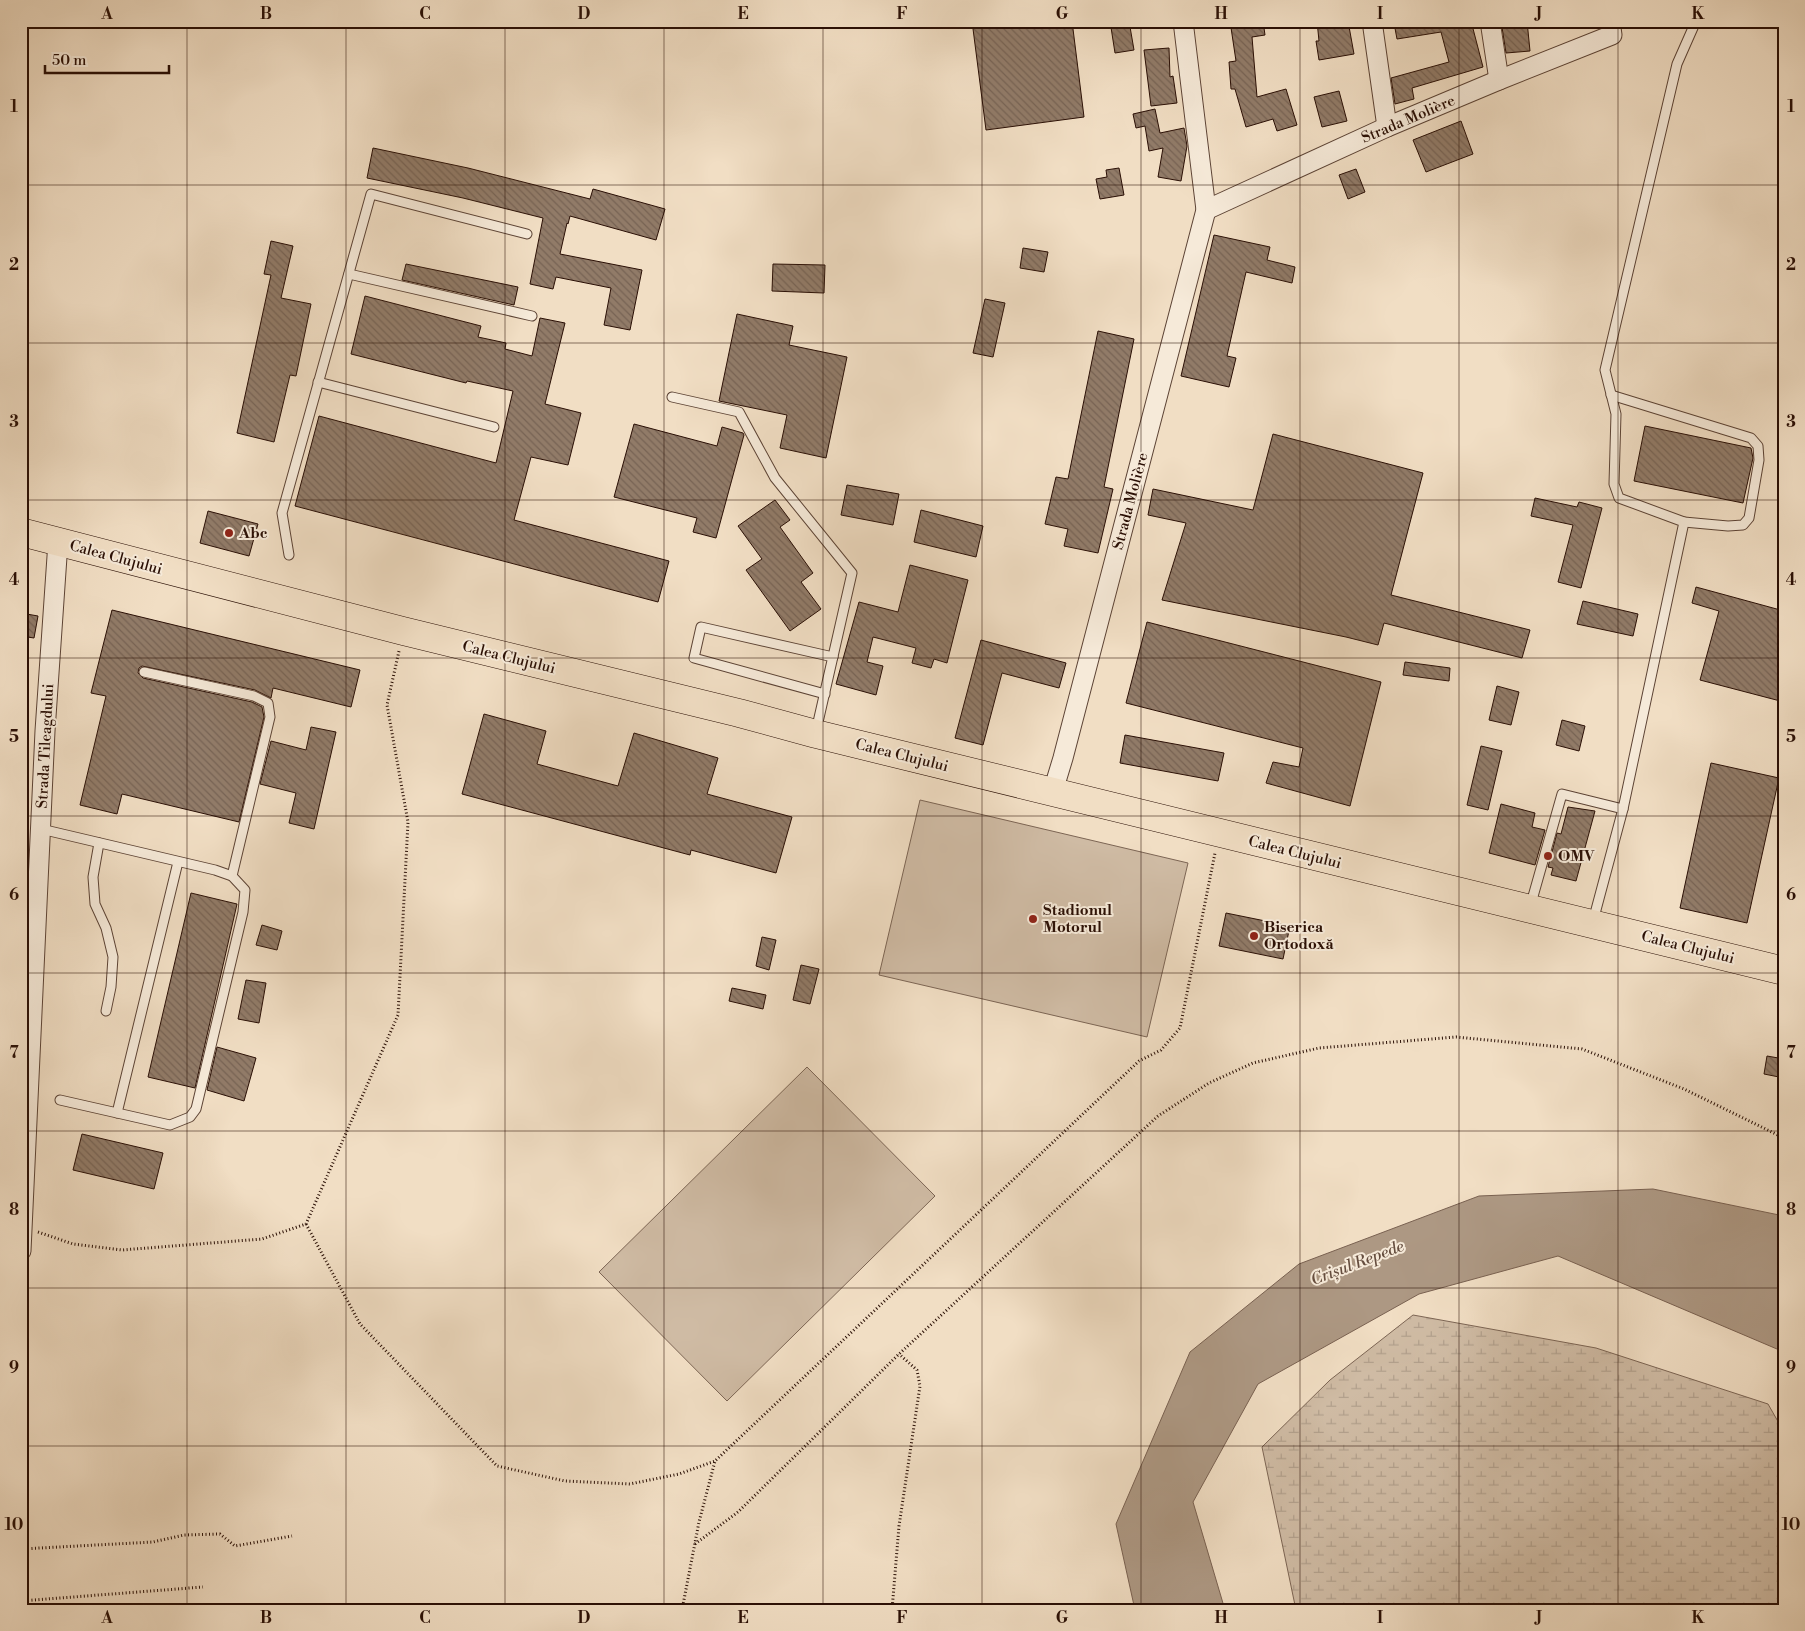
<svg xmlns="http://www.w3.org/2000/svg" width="1805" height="1631" font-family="'Libre Bodoni',serif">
  <defs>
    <pattern id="wetland-marsh" width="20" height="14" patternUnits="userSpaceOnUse" patternTransform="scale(1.25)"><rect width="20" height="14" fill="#cfbba4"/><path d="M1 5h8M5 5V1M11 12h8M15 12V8" fill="none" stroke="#b2a08c"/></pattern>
    <pattern id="building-back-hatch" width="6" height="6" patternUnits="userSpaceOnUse" patternTransform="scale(1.25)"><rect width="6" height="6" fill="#917b68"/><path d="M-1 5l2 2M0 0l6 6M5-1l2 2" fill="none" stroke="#776354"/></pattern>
  </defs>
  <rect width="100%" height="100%" fill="#f1dec4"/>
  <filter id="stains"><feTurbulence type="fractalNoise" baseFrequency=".004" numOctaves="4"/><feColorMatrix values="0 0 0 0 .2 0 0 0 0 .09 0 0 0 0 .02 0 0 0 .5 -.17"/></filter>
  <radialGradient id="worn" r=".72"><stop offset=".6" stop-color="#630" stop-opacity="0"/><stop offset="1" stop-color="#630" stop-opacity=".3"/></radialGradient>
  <path fill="url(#wetland-marsh)" stroke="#7c6554" d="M1413 1315 1596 1348 1768 1404 1784 1432V1610H1296L1262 1447 1330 1380Z"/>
  <g fill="#cfbba4" stroke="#7c6554">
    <path d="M920 800 1188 863 1147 1037 879 975Z"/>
    <path d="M807 1067 935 1196 727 1401 599 1272Z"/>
  </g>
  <path fill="#ad9883" stroke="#796151" d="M1653 1189 1784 1216V1352L1558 1256 1419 1294 1258 1384 1193 1502 1225 1610H1135L1116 1524 1190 1352 1299 1264 1479 1196Z"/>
  <g fill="url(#building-back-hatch)" stroke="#2a0f05">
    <path d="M972 21H1072L1084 117 986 130Z"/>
    <path d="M1110 21H1129L1134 50 1115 53Z"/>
    <path d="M1230 21H1263L1265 35 1252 37 1257 97 1286 89 1297 125 1277 131 1273 119 1246 127 1235 89H1231L1229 62 1236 61Z"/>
    <path d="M1317 21H1348L1354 54 1319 60 1316 41H1319Z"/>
    <path d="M1403 21H1471L1483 67 1412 88 1414 99 1395 104 1391 78 1449 62 1441 32 1397 39 1394 23Z"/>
    <path d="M1501 21H1527L1530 51 1506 53Z"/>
    <path d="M1169 48 1170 77 1173 76 1177 103 1151 106 1144 50Z"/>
    <path d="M1339 91 1347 121 1322 127 1314 97Z"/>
    <path d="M1155 109 1160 133 1184 128 1187 146 1181 181 1158 177 1163 148 1149 151 1145 126 1136 128 1133 114Z"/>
    <path d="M1461 121 1473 154 1426 172 1413 140Z"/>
    <path d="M373 148 468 168 590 199 593 189 665 209 656 240 570 216 568 224 567 223 560 254 642 270 630 330 604 325 611 288 556 277 553 289 530 284 543 218 463 198 367 178Z"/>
    <path d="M1119 168 1124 195 1100 199 1096 179 1107 177 1106 170Z"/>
    <path d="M1356 169 1365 192 1348 199 1339 175Z"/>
    <path d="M1214 235 1270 247 1267 260 1295 267 1292 283 1246 272 1227 356 1236 358 1229 387 1181 376Z"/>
    <path d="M271 241 293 246 281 298 311 304 296 376 290 375 274 442 237 433 271 275 264 274Z"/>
    <path d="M1023 248 1048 252 1044 272 1020 268Z"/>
    <path d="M406 264 518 287 514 305 402 280Z"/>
    <path d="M773 264 825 265 824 293 772 291Z"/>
    <path d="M365 296 481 326 478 337 506 343 505 349 532 356 540 318 565 323 545 404 581 413 568 465 531 457 514 520 669 561 658 602 295 506 319 416 496 463 513 391 467 381 466 383 351 354Z"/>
    <path d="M985 299 1005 303 993 357 973 353Z"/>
    <path d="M737 314 793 326 789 345 847 357 826 458 780 448 787 415 719 401Z"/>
    <path d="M1098 331 1134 339 1104 487 1113 489 1098 553 1064 546 1068 529 1045 524 1056 477 1068 479Z"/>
    <path d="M634 424 717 446 722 427 743 433 744 435 716 538 693 532 697 518 614 497Z"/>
    <path d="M1645 426 1751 448 1753 458 1743 503 1634 481Z"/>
    <path d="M1273 434 1423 473 1391 595 1530 630 1522 658 1384 623 1378 645 1346 637 1162 600 1186 523 1148 515 1153 489 1253 510Z"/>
    <path d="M847 485 899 494 893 525 841 515Z"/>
    <path d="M1535 498 1577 507 1579 502 1602 508 1581 588 1558 582 1573 525 1531 516Z"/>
    <path d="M775 500 790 520 780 527 813 573 801 582 821 609 790 631 746 570 762 559 738 526Z"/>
    <path d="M921 510 983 526 976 557 914 542Z"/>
    <path d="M208 511 258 524 249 556 200 543Z"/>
    <path d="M910 565 968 580 947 663 934 659 931 668 912 663 916 648 873 637 867 662 883 666 876 695 836 684 859 602 898 612Z"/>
    <path d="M1696 587 1784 611V702L1700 680 1719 611 1692 603Z"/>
    <path d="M1583 601 1638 614 1633 636 1577 624Z"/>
    <path d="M112 610 360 670 351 707 273 688 271 698 255 690 142 666 139 668 138 673 143 678 252 702 262 707 264 717 239 822 122 794 117 814 80 805 106 696 91 693Z"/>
    <path d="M21 613 38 616 34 638 21 636Z"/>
    <path d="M1147 622 1381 682 1350 806 1266 783 1273 762 1299 767 1303 748 1126 703Z"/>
    <path d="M981 640 1066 663 1059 688 1002 673 983 745 955 738Z"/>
    <path d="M1405 662 1450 668 1449 681 1403 675Z"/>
    <path d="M1497 686 1519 692 1511 725 1489 720Z"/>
    <path d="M484 714 546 731 537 764 618 786 634 733 718 758 707 794 792 817 776 873 691 850 690 855 462 794Z"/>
    <path d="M1562 720 1585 726 1579 751 1556 745Z"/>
    <path d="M311 727 336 732 314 829 289 823 296 793 260 784 271 741 306 750Z"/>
    <path d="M1125 735 1224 753 1218 781 1120 763Z"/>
    <path d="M1481 746 1502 751 1488 810 1467 805Z"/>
    <path d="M1711 763 1779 778 1747 923 1680 908Z"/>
    <path d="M1501 804 1535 813 1532 827 1545 830 1535 865 1489 853Z"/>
    <path d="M1568 807 1595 811 1576 881 1551 875 1553 868 1548 867 1557 833 1561 834Z"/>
    <path d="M191 893 237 904 195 1088 148 1077Z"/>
    <path d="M1226 913 1290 926 1283 959 1219 946Z"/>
    <path d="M262 925 282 931 277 950 256 945Z"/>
    <path d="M762 937 776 940 769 970 756 966Z"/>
    <path d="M801 965 819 969 810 1004 793 1000Z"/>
    <path d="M246 980 266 983 259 1023 238 1019Z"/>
    <path d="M732 988 766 995 763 1009 729 1001Z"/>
    <path d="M217 1047 256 1058 244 1101 207 1090Z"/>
    <path d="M1767 1056 1784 1059V1078L1764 1074Z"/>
    <path d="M82 1134 163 1153 154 1189 73 1170Z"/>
  </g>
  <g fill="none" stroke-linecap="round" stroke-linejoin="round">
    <defs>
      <g id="service">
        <path d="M349 274 532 316"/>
        <path d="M318 382 494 427"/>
        <path d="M1611 395 1751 438 1758 446 1759 460 1749 518 1743 525 1728 526 1684 522"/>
        <path d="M672 397 739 412 775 478 852 573 816 731"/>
        <path d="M289 555 282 513 371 194 527 234"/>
        <path d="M144 672 254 696 268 703 270 717 232 876"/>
        <path d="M825 694 694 658 701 627 833 657"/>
        <path d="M41 829 215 870 232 876 245 890 243 912 196 1109 190 1117 170 1125 60 1100"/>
        <path d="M99 843 93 877 95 904 106 928 113 957 111 987 106 1011"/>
        <path d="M1530 907 1562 794 1623 809"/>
        <path d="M1593 921 1623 809 1684 522 1619 498 1614 484 1616 414 1605 370 1677 64 1696 21"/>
        <path d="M117 1113 178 862"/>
      </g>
      <g id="minor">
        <path d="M1372 21 1387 127"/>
        <path d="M1490 21 1499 80"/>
        <path d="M1206 210 1387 127 1499 80 1612 35 1610 21"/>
        <path d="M1053 791 1063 758 1206 210 1183 21"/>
        <path d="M21 1251 45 731 58 542"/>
      </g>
      <path id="primary" d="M21 532 403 631 739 713 816 734 1784 971"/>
    </defs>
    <use href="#service" stroke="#5c4335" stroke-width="11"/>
    <use href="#minor" stroke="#5c4335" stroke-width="21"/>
    <use href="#primary" stroke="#2a0f05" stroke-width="29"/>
    <g stroke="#2a0f05" stroke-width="3" stroke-dasharray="1 2.5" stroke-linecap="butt">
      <path d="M306 1224 360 1324 497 1466 565 1481 630 1484 679 1474 715 1461"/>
      <path d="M38 1232 73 1244 122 1250 262 1239 306 1224 398 1015 408 822 387 705 399 651"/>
      <path d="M695 1544 738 1512 899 1354 1158 1116 1209 1083 1253 1063 1319 1048 1456 1037 1582 1049 1684 1089 1784 1138"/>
      <path d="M21 1549 153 1542 184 1535 220 1534 235 1546 292 1536"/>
      <path d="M21 1601 203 1587"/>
      <path d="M682 1610 699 1522 715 1461 1139 1061 1161 1050 1180 1028 1215 853"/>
      <path d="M892 1610 899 1526 920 1386 917 1370 899 1354"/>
    </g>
    <use href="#service" stroke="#f6ead9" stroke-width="9"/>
    <use href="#minor" stroke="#f6ead9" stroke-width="19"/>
    <use href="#primary" stroke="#f1dec4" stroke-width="28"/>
  </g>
  <path fill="none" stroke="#2a0f05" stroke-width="1" stroke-opacity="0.55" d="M187 21V1610M346 21V1610M505 21V1610M664 21V1610M823 21V1610M982 21V1610M1141 21V1610M1300 21V1610M1459 21V1610M1618 21V1610M21 185H1784M21 343H1784M21 500H1784M21 658H1784M21 816H1784M21 973H1784M21 1131H1784M21 1288H1784M21 1446H1784"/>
  <g fill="#8f2418" stroke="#f6ead9" stroke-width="2">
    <circle cx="229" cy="533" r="5"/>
    <circle cx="1548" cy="856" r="5"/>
    <circle cx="1033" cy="919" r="5"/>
    <circle cx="1254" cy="936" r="5"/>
  </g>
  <g text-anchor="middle" stroke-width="4" stroke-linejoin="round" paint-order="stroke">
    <g font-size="15" fill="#2a0f05" stroke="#f6ead9">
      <text transform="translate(1408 119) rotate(-23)" y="5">Strada Molière</text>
      <text transform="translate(1130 501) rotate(-75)" y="5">Strada Molière</text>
      <text transform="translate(116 557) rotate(15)" y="5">Calea Clujului</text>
      <text transform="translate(509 657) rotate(14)" y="5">Calea Clujului</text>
      <text transform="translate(45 746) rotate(-87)" y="5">Strada Tileagdului</text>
      <text transform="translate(902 755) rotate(14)" y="5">Calea Clujului</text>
      <text transform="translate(1295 852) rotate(14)" y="5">Calea Clujului</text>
      <text transform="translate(1688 947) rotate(14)" y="5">Calea Clujului</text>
    </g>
    <g font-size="15" font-weight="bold" fill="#2a0f05" stroke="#f6ead9" text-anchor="start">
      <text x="239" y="538">Abc</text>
      <text x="1558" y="861">OMV</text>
      <text x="1043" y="915">Stadionul<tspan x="1043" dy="17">Motorul</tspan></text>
      <text x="1264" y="932">Biserica<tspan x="1264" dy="17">Ortodoxă</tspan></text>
    </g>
    <g font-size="16" font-style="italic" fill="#654d3e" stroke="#f6ead9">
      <text transform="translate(1357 1262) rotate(-21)" y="6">Crișul Repede</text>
    </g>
  </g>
  <rect width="1805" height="1631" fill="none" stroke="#f1dec4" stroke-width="55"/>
  <path d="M45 65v8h124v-8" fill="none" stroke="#2a0f05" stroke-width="2.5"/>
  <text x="52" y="65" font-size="15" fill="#2a0f05" stroke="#f6ead9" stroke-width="4" paint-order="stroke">50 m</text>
  <rect x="28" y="28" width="1750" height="1576" fill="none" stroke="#2a0f05" stroke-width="2"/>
  <g font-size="16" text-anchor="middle" font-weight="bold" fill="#2a0f05">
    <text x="107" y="19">A</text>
    <text x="266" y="19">B</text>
    <text x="425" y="19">C</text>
    <text x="584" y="19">D</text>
    <text x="743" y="19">E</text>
    <text x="902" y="19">F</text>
    <text x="1062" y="19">G</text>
    <text x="1221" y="19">H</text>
    <text x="1380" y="19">I</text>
    <text x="1539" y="19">J</text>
    <text x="1698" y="19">K</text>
    <text x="14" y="112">1</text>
    <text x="1791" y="112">1</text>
    <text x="14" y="270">2</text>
    <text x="1791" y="270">2</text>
    <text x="14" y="427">3</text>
    <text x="1791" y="427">3</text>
    <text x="14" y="585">4</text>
    <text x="1791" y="585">4</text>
    <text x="14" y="742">5</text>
    <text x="1791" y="742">5</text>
    <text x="14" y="900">6</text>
    <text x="1791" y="900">6</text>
    <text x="14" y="1058">7</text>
    <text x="1791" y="1058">7</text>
    <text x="14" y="1215">8</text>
    <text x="1791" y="1215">8</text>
    <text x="14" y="1373">9</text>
    <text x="1791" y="1373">9</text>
    <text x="14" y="1530">10</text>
    <text x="1791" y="1530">10</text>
    <text x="107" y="1623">A</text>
    <text x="266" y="1623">B</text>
    <text x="425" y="1623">C</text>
    <text x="584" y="1623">D</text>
    <text x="743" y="1623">E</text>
    <text x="902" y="1623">F</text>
    <text x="1062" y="1623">G</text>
    <text x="1221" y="1623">H</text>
    <text x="1380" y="1623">I</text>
    <text x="1539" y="1623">J</text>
    <text x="1698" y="1623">K</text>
  </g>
  <rect width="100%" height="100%" filter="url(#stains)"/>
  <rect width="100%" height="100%" fill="url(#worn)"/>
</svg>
